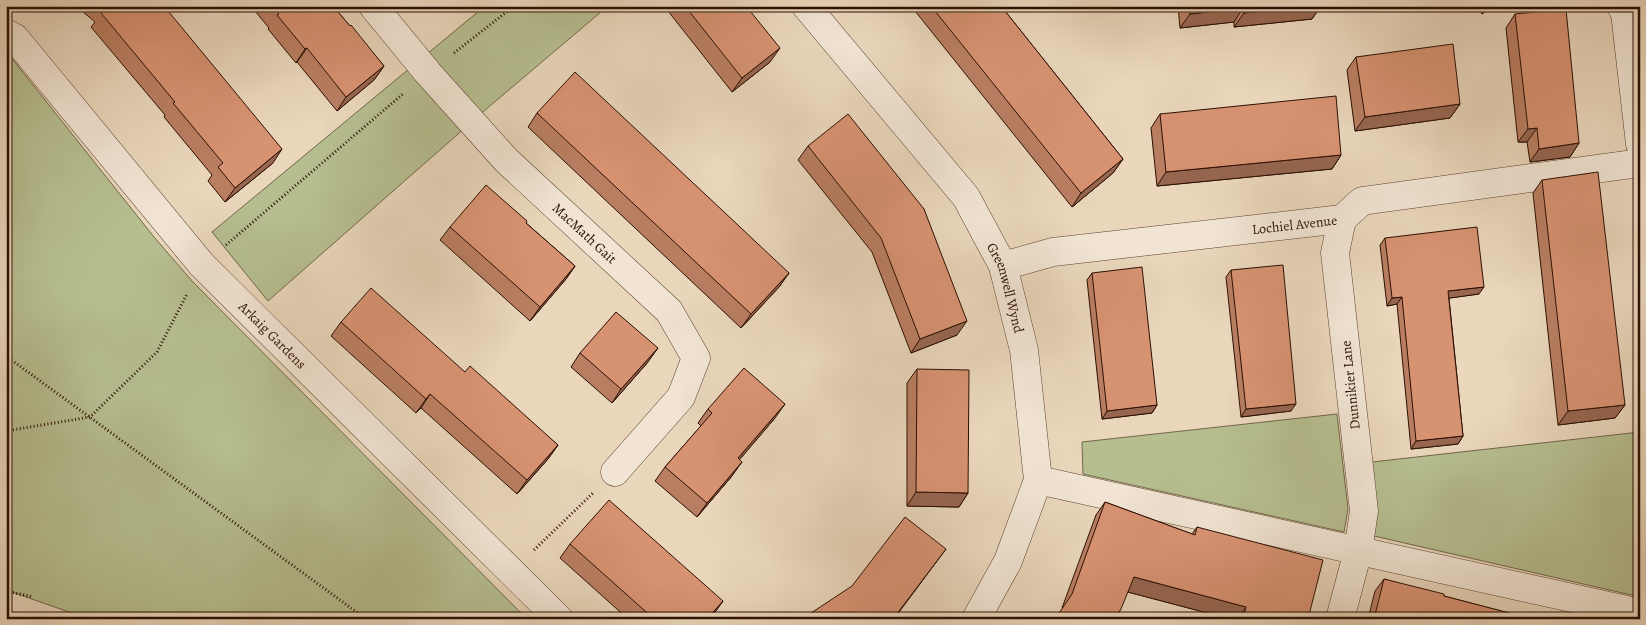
<svg xmlns="http://www.w3.org/2000/svg" width="1646" height="625" font-family="Alegreya,serif">
  <rect width="100%" height="100%" fill="#e9d6bb"/>
  <filter id="stains"><feTurbulence type="fractalNoise" baseFrequency=".004" numOctaves="4"/><feColorMatrix values="0 0 0 0 .2 0 0 0 0 .09 0 0 0 0 .02 0 0 0 .5 -.17"/></filter>
  <radialGradient id="worn" r=".72"><stop offset=".6" stop-color="#630" stop-opacity="0"/><stop offset="1" stop-color="#630" stop-opacity=".3"/></radialGradient>
  <g fill="#b6be90" stroke="#716649">
    <path d="M485 6H608L491 105 268 301 212 232Z"/>
    <path d="M6 51 154 237 193 282 527 619H89L6 590Z"/>
    <path d="M1337 414 1348 509 1344 532 1083 474 1082 442Z"/>
    <path d="M1640 432V597L1374 536 1372 462Z"/>
  </g>
  <g fill="none" stroke-linecap="round" stroke-linejoin="round">
    <defs>
      <g id="minor">
        <path id="s1" d="M373 6 428 73 506 160 669 311 696 358 681 397 615 472"/>
        <path id="s2" d="M806 6 966 197 1003 266 1024 350 1038 480 1008 561 976 619"/>
        <path d="M1621 6 1625 13 1640 144"/>
        <path id="s3" d="M6 33 15 38 202 265 559 619"/>
        <path id="s4" d="M1003 266 1053 252 1342 219 1362 201 1640 163"/>
        <path d="M1038 480 1640 613"/>
        <path d="M1340 619 1358 551 1364 511 1335 253 1342 219"/>
      </g>
    </defs>
    <use href="#minor" stroke="#5b4130" stroke-width="29"/>
    <g stroke="#2c0f02" stroke-width="3" stroke-dasharray="1 2.5" stroke-linecap="butt">
      <path d="M454 53 514 6"/>
      <path d="M226 245 404 93"/>
      <path d="M6 356 366 619"/>
      <path d="M6 431 90 417 157 352 187 294"/>
      <path d="M534 550 593 493"/>
      <path d="M6 591 33 597"/>
    </g>
    <use href="#minor" stroke="#f1e4d3" stroke-width="28"/>
  </g>
  <g fill="#b97e62" stroke="#2c0f02">
    <path d="M76 6H164L273 163 225 202 208 181 212 175 164 117 165 115 91 27 95 22Z"/>
    <path d="M251 6H333L384 66 374 80 337 111 297 62 296 63 268 29 269 28Z"/>
    <path d="M664 6H746L770 62 732 92Z"/>
    <path d="M911 6H1001L1123 159 1113 173 1072 207Z"/>
    <path d="M1178 6H1321L1312 19 1234 27V22L1180 28Z"/>
    <path d="M1476 6H1492L1482 14Z"/>
    <path d="M1515 14 1579 143 1570 157 1530 162 1527 142H1518L1506 28Z"/>
    <path d="M1356 57 1460 104 1450 118 1355 131 1347 70Z"/>
    <path d="M537 113 789 273 779 287 741 328 528 127Z"/>
    <path d="M1160 114 1341 155 1332 169 1157 186 1151 128Z"/>
    <path d="M808 146 924 209 957 335 911 353 872 252 798 160Z"/>
    <path d="M1542 180 1625 405 1615 418 1558 425 1533 193Z"/>
    <path d="M526 223 575 266 566 279 530 321 440 240 450 227Z"/>
    <path d="M1385 238 1479 294 1449 298 1463 436 1458 444 1411 449 1397 304 1387 306 1380 245Z"/>
    <path d="M1231 270 1291 411 1241 417 1226 277Z"/>
    <path d="M1092 273 1157 405 1152 413 1102 419 1087 280Z"/>
    <path d="M341 322 465 372 558 445 548 459 517 494 421 408 416 413 331 336Z"/>
    <path d="M580 353 648 362 612 403 571 367Z"/>
    <path d="M917 369 968 493 959 507 907 506V383Z"/>
    <path d="M708 409 775 418 739 460 732 476 697 517 655 481 665 467 701 426 698 423Z"/>
    <path d="M1105 502 1192 534 1197 527 1308 619H1230L1128 592 1062 608 1096 515Z"/>
    <path d="M570 544 723 601 710 619H628L560 558Z"/>
    <path d="M1384 579 1444 596 1532 619H1368L1375 591Z"/>
  </g>
  <g fill="#966650" stroke="#2c0f02">
    <path d="M1308 6H1321L1312 19 1234 27 1244 13Z"/>
    <path d="M1487 6H1492L1482 14Z"/>
    <path d="M1243 8 1234 22 1180 28 1190 14Z"/>
    <path d="M307 48 297 62 296 63 305 49Z"/>
    <path d="M780 48 770 62 732 92 742 78Z"/>
    <path d="M384 66 374 80 337 111 346 97Z"/>
    <path d="M1460 104 1450 118 1355 131 1365 117Z"/>
    <path d="M1537 128 1527 142H1518L1528 129Z"/>
    <path d="M1579 143 1570 157 1530 162 1539 149Z"/>
    <path d="M282 149 273 163 225 202 235 188Z"/>
    <path d="M1341 155 1332 169 1157 186 1166 172Z"/>
    <path d="M1123 159 1113 173 1072 207 1081 193Z"/>
    <path d="M575 266 566 279 530 321 540 307Z"/>
    <path d="M789 273 779 287 741 328 751 314Z"/>
    <path d="M1484 287 1479 294 1443 299 1448 291Z"/>
    <path d="M1402 297 1397 304 1387 306 1392 298Z"/>
    <path d="M967 321 957 335 911 353 920 339Z"/>
    <path d="M658 348 648 362 612 403 621 389Z"/>
    <path d="M430 394 421 408 416 413 426 399Z"/>
    <path d="M785 404 775 418 729 472 738 458Z"/>
    <path d="M1296 404 1291 411 1241 417 1246 409Z"/>
    <path d="M1157 405 1152 413 1102 419 1107 411Z"/>
    <path d="M1625 405 1615 418 1558 425 1568 411Z"/>
    <path d="M1463 436 1458 444 1411 449 1416 441Z"/>
    <path d="M558 445 548 459 517 494 527 480Z"/>
    <path d="M742 462 732 476 697 517 707 503Z"/>
    <path d="M916 492 968 493 959 507 907 506Z"/>
    <path d="M946 549 894 619H893Z"/>
    <path d="M1134 577 1246 607 1238 619H1230L1124 591Z"/>
    <path d="M723 601 713 615 710 619H707Z"/>
  </g>
  <g fill="#d79272" stroke="#2c0f02">
    <path d="M102 6H164L282 149 235 188 218 167 223 163 173 103 175 102 101 13 106 9Z"/>
    <path d="M272 6H333L350 26 351 25 384 66 346 97 307 48 305 49 277 15 279 14Z"/>
    <path d="M685 6H746L780 48 742 78Z"/>
    <path d="M931 6H1001L1123 159 1081 193Z"/>
    <path d="M1189 6H1308L1244 13 1243 8 1190 14Z"/>
    <path d="M1566 9 1579 143 1539 149 1537 128 1528 129 1515 14Z"/>
    <path d="M1453 44 1460 104 1365 117 1356 57Z"/>
    <path d="M575 72 789 273 751 314 537 113Z"/>
    <path d="M1336 96 1341 155 1166 172 1160 114Z"/>
    <path d="M848 114 924 209 967 321 920 339 881 238 808 146Z"/>
    <path d="M1598 172 1625 405 1568 411 1542 180Z"/>
    <path d="M486 185 527 221 526 223 575 266 540 307 450 227Z"/>
    <path d="M1477 227 1484 287 1448 291 1463 436 1416 441 1402 297 1392 298 1385 238Z"/>
    <path d="M1283 265 1296 404 1246 409 1231 270Z"/>
    <path d="M1142 267 1157 405 1107 411 1092 273Z"/>
    <path d="M371 288 465 372 470 366 558 445 527 480 430 394 426 399 341 322Z"/>
    <path d="M616 312 658 348 621 389 580 353Z"/>
    <path d="M744 368 785 404 738 458 742 462 707 503 665 467 712 413 708 409Z"/>
    <path d="M917 369 969 370 968 493 916 492Z"/>
    <path d="M609 500 723 601 707 619H654L570 544Z"/>
    <path d="M1105 502 1195 535 1197 527 1323 560 1308 619H1289L1283 617V619H1243L1246 607 1134 577 1121 609 1115 619H1055L1072 594Z"/>
    <path d="M905 517 946 549 893 619H802L852 586Z"/>
    <path d="M1384 579 1444 594V596L1532 619H1374Z"/>
  </g>
  <g text-anchor="middle" stroke-width="4" stroke-linejoin="round" paint-order="stroke">
    <g font-size="14" fill="#2c0f02" stroke="#f1e4d3">
      <text dy="5" stroke="none"><textPath href="#s4" startOffset="295">Lochiel Avenue</textPath></text>
      <text dy="5" stroke="none"><textPath href="#s1" startOffset="311">MacMath Gait</textPath></text>
      <text dy="5" stroke="none"><textPath href="#s2" startOffset="349">Greenwell Wynd</textPath></text>
      <text dy="5" stroke="none"><textPath href="#s3" startOffset="404">Arkaig Gardens</textPath></text>
      <text transform="translate(1350 385) rotate(-96)" y="5">Dunnikier Lane</text>
    </g>
  </g>
  <rect width="1646" height="625" fill="none" stroke="#e9d6bb" stroke-width="25"/>
  <rect x="8" y="8" width="1631" height="610" fill="none" stroke="#2c0f02" stroke-width="2.5"/>
  <rect x="12" y="12" width="1621" height="600" fill="none" stroke="#2c0f02"/>
  <rect width="100%" height="100%" filter="url(#stains)"/>
  <rect width="100%" height="100%" fill="url(#worn)"/>
</svg>
